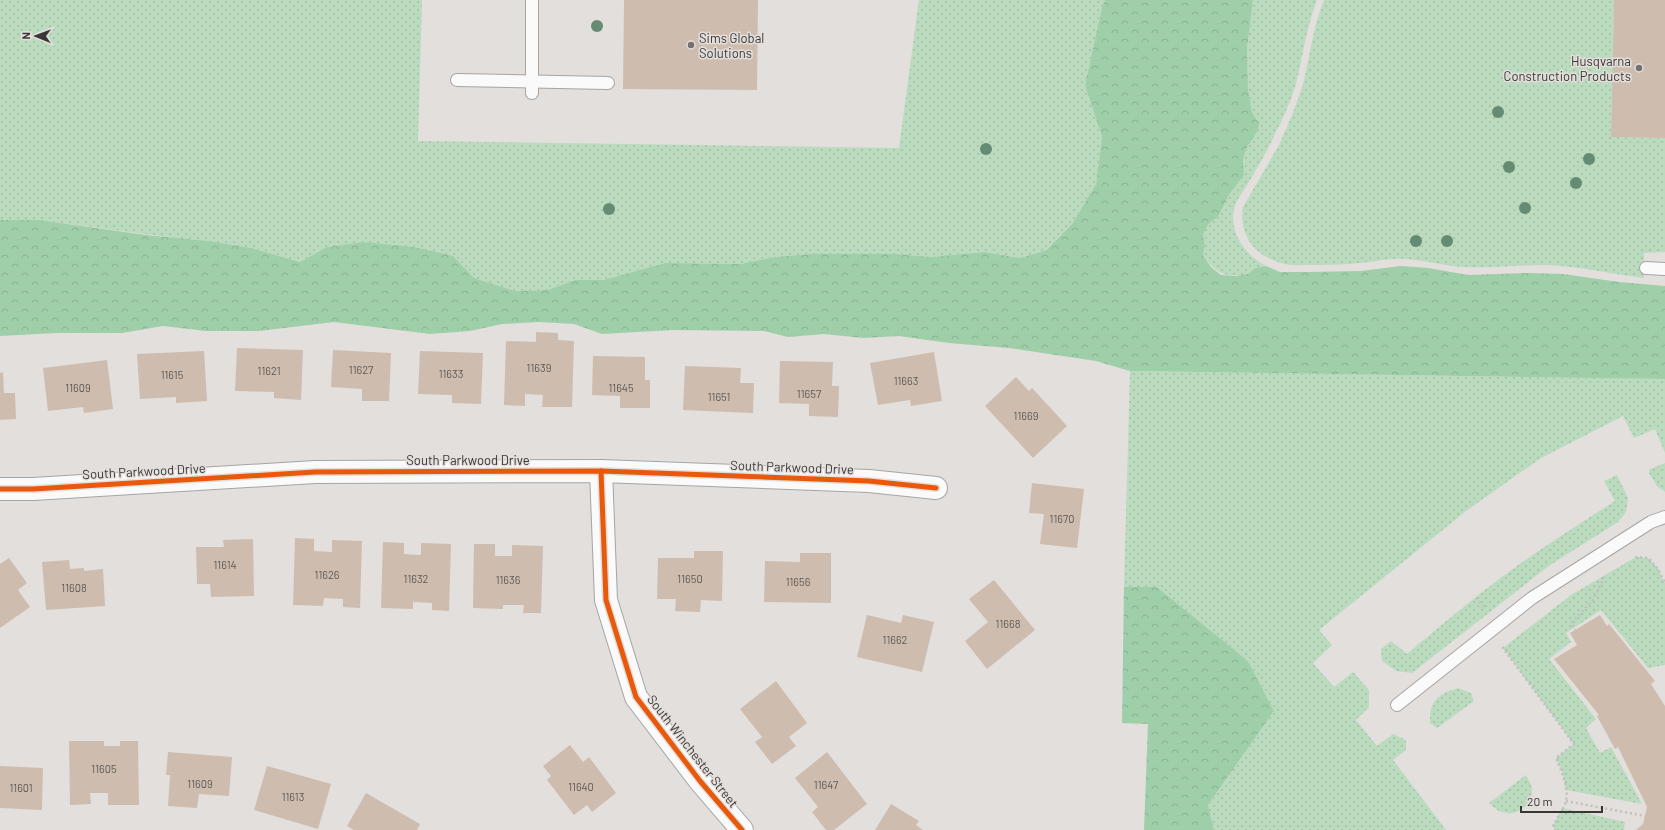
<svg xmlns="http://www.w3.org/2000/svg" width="1665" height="830" font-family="Barlow,sans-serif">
  <defs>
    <pattern id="grass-dots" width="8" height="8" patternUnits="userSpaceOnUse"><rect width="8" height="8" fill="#bbdbbf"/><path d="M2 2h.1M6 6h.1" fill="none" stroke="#a2bda5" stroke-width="1.8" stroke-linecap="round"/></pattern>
    <pattern id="forest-crowns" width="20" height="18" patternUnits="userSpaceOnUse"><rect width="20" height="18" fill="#9fcfa9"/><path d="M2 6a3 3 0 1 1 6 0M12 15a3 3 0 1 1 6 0" fill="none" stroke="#8ab292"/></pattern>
  </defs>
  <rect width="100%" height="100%" fill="#e2dfdd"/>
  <g fill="url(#grass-dots)">
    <path d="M0 0H422L418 141 899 148 919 0H1105L1102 7 1085 85 1102 137 1096 184 1072 224 1045 250 1020 258 984 252 931 257 897 254H809L775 257 740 264 665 263 603 280H575L548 290 515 291 474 278 453 256 363 242 327 247 300 262 251 248 39 220H0Z"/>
    <path d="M1253 0H1317C1307 26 1303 53 1297 80 1292 98 1284 117 1275 134 1268 150 1259 165 1250 180 1244 191 1234 201 1233 215 1232 237 1247 256 1266 266 1255 268 1257 269 1249 274 1246 275 1242 275 1239 275 1221 277 1213 269 1203 255L1205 246 1203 235 1208 223 1218 217 1229 195 1244 175 1243 161 1246 149 1257 132 1258 124 1252 112 1248 89 1247 49Z"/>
    <path d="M1324 0H1614L1611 137 1665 138V252L1644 253V278C1612 274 1579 266 1546 265 1518 265 1491 268 1464 267 1445 266 1425 260 1404 259 1389 258 1374 262 1359 263 1342 265 1325 265 1308 265 1299 265 1289 266 1281 263 1254 255 1239 236 1243 207L1279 145C1288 125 1297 104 1303 84 1310 56 1313 27 1324 0Z"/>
    <path d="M1130 371 1665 379V453L1655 429 1634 438 1623 416 1541 458 1466 511 1319 630 1332 645 1313 663 1334 687 1353 672 1369 690V707L1356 720 1377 746 1393 734 1406 740V750L1393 760 1446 830H1214L1208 805 1274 711 1248 661 1157 587H1124Z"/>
    <path d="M1665 463V492L1657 486 1649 473 1650 469Z"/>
    <path d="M1617 475 1628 498 1626 512 1618 522 1550 565 1412 673 1396 671 1382 661 1381 649 1391 641 1407 654C1439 627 1472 599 1506 574 1541 548 1578 525 1615 501L1604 481Z"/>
    <path d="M1636 557 1648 558 1658 569 1665 583V665L1648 668 1601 610 1566 633 1571 642 1549 659 1596 719 1586 728 1600 753 1611 747 1642 804 1566 790 1562 771 1556 758 1574 744 1503 648 1571 595Z"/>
    <path d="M1458 688 1471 693 1474 701 1437 728 1430 723C1429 701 1438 694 1458 688Z"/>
    <path d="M1526 775C1528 779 1532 785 1532 789 1532 805 1517 817 1502 812 1497 811 1493 806 1489 803Z"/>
    <path d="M1562 808 1625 822 1624 830H1555L1553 826Z"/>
  </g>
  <g fill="url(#forest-crowns)">
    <path d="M1105 0H1253L1247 49 1248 89 1252 112 1259 124 1257 132 1246 149 1243 161 1244 175 1229 195 1218 217 1208 224 1203 235 1205 246 1203 255 1211 267 1221 275 1235 276 1248 274 1256 268 1266 266 1280 272H1306L1361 271 1401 266 1428 268 1468 275 1528 273 1563 274 1619 282 1665 286V379L1130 371 1096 361 1009 348 949 343 899 336 863 338 824 334 788 337 764 331 674 330 602 334 574 324 539 322 502 324 470 331 430 334 334 322 259 331H206L163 326 122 333H56L0 336V220H39L146 235 207 241 251 248 300 262 327 247 363 242 414 247 453 256 474 278 515 291 548 290 575 280H603L665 263 740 264 775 257 809 254H897L931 257 984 252 1020 258 1046 250 1072 224 1096 184 1102 137 1085 85 1102 7Z"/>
    <path d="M1124 587H1157L1248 661 1274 711 1208 805 1214 830H1144L1148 724 1122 723Z"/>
  </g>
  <g fill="#cebdae">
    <path d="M624 0H758L757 90 623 89Z"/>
    <path d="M1614 0H1665V138L1611 137Z"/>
    <path d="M536 332 558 333V340L574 341 572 407H542L543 395 525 394V406L504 405 506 341 536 342Z"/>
    <path d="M237 348 303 350 301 400 274 398V392L235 391Z"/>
    <path d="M333 350 391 353 389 401H362V389L331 387Z"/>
    <path d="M204 351 207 401 176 403V397L140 399 137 354Z"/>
    <path d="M420 351 483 353 481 404 452 403V395L418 394Z"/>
    <path d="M934 352 942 401 911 406 910 400 878 405 870 363Z"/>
    <path d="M593 356 645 357V380H650V408H620V396L592 395Z"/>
    <path d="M107 360 113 409 84 413 83 407 48 411 43 368Z"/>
    <path d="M780 361 833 362 832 386H839L838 417 809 416V404L779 403Z"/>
    <path d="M685 366 741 368 740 383H754L753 413 683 410Z"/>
    <path d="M3 372 4 393H15L16 419 0 420V373Z"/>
    <path d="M1016 377 1029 391 1032 388 1067 426 1033 458 985 406Z"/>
    <path d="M1032 483 1084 489 1077 548 1040 544 1044 514 1029 513Z"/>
    <path d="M295 538 314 539V551L332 552V540L362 541 360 608 343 607V599L324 598 323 606 293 605Z"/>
    <path d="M253 539 254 596 211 597 210 584H197L196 547H224L223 540Z"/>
    <path d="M383 542 404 543V554L417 555H421V543L451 544 449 611 432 610V603L413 602V609L381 608Z"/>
    <path d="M474 544H495V556H512V545L543 546 541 613H523L524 605H503V609L473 608Z"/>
    <path d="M694 551H723L722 601 701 600 700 612 675 611 676 599H657L658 558H694Z"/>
    <path d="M800 553H831V603L764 602 765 561 800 562Z"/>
    <path d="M9 558 27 583 18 590 30 607 0 628V564Z"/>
    <path d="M69 560 70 569 84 568V571L103 569 105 606 46 610 42 562Z"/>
    <path d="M994 580 1035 630 987 669 965 641 988 622 969 599Z"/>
    <path d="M867 615 901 623 903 615 934 622 922 672 857 657Z"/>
    <path d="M1600 615 1607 626 1609 624 1655 681 1651 684 1665 706V830H1636L1643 824 1647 807 1618 747 1615 749 1597 716 1599 715 1554 659 1577 645 1570 633Z"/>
    <path d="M776 681 807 723 789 737 796 746 772 764 755 742 762 737 740 709Z"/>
    <path d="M69 741H104V746H120V741H138L139 805H108V793H90L91 804 70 805Z"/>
    <path d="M570 745 583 762 589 757 616 793 592 812 587 805 574 815 547 780 551 776 543 766Z"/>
    <path d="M168 752 232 757 229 796 199 794 197 808 168 806 170 775H166Z"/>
    <path d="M827 752 867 804 834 830H826L812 812 818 807 795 778Z"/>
    <path d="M0 766 43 768 42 810 0 808Z"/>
    <path d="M267 766 331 784 318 829 254 810Z"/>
    <path d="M366 793 420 824 417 830H354L347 826Z"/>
    <path d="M891 804 919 821 916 825 923 830H875Z"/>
  </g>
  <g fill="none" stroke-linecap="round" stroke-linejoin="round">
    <defs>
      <g id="lane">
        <path d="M457 80 608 83"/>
        <path d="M532 93V0"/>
        <path d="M1646 268 1665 269"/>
        <path d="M1397 705 1532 598 1651 522 1665 517"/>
      </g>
      <g id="street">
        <path d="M601 471 606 600 636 697 700 781 742 830"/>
        <path d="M0 489H33L315 472 601 471 869 481 936 488"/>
      </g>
    </defs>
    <use href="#lane" stroke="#a7a5a3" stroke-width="14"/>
    <use href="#street" stroke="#a7a5a3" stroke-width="24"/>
    <g stroke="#c0c0bf" stroke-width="2.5" stroke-dasharray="2 3" stroke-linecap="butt">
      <path d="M1635 557 1648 558 1658 569 1665 583"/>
      <path d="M1476 598 1486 609"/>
      <path d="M1576 631 1571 623 1593 600 1605 576"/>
      <path d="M1504 647 1503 648 1574 744 1556 758C1561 771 1569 787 1566 801 1564 809 1557 818 1553 826L1555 830"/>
      <path d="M1566 801 1645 816"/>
    </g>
    <use href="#lane" stroke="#fbfafa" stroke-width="12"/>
    <use href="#street" stroke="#fbfafa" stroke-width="22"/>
    <defs>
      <g id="cycleway">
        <path d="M601 471 606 600 636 697 700 781 742 830"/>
        <path d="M0 489H33L315 472 601 471 869 481 936 488"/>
      </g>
    </defs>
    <use href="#cycleway" stroke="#e4dfdb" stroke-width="8"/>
    <use href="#cycleway" stroke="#e8590c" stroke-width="5"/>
  </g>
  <g fill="#668b73">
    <circle cx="597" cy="26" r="6"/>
    <circle cx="1498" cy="112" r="6"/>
    <circle cx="986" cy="149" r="6"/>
    <circle cx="1589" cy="159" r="6"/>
    <circle cx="1509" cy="167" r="6"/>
    <circle cx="1576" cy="183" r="6"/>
    <circle cx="1525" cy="208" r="6"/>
    <circle cx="609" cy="209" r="6"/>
    <circle cx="1416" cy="241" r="6"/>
    <circle cx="1447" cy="241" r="6"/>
  </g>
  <g fill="#747270" stroke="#e4dfdb" stroke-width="1.5">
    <circle cx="691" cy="45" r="4"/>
    <circle cx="1639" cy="68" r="4"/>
  </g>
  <g text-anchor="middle" stroke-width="3" stroke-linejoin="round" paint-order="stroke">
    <g font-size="11" fill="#5e5854">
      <text x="539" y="372">11639</text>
      <text x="361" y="374">11627</text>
      <text x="269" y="375">11621</text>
      <text x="451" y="378">11633</text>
      <text x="172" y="379">11615</text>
      <text x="906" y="385">11663</text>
      <text x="78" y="392">11609</text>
      <text x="621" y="392">11645</text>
      <text x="809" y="398">11657</text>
      <text x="719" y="401">11651</text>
      <text x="1026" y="420">11669</text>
      <text x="1062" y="523">11670</text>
      <text x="225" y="569">11614</text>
      <text x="327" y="579">11626</text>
      <text x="416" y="583">11632</text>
      <text x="690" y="583">11650</text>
      <text x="508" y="584">11636</text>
      <text x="798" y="586">11656</text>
      <text x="74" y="592">11608</text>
      <text x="1008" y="628">11668</text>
      <text x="895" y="644">11662</text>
      <text x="104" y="773">11605</text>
      <text x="200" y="788">11609</text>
      <text x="826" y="789">11647</text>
      <text x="581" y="791">11640</text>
      <text x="21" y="792">11601</text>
      <text x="293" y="801">11613</text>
    </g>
    <g font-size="13" fill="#393736" stroke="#e4dfdb" text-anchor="start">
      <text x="699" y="43">Sims Global<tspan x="699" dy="15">Solutions</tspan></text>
      <text x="1631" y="66" text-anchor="end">Husqvarna<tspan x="1631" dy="15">Construction Products</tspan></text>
    </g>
    <g font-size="13" fill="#393736" stroke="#e4dfdb">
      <text x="468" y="465">South Parkwood Drive</text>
      <text transform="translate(792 467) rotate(2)" y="5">South Parkwood Drive</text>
      <text transform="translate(144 471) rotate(-3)" y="5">South Parkwood Drive</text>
      <text transform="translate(693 751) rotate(52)" y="5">South Winchester Street</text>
    </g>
  </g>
  <g transform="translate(36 36) rotate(271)" stroke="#e4dfdb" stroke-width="3" paint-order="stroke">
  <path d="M0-3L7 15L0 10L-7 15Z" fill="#393736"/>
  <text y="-6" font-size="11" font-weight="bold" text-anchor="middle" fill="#393736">N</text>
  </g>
  <path d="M1521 806v6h81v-6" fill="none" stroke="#393736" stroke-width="2"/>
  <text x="1527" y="806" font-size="12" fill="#393736" stroke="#e4dfdb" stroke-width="3" paint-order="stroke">20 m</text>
</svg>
